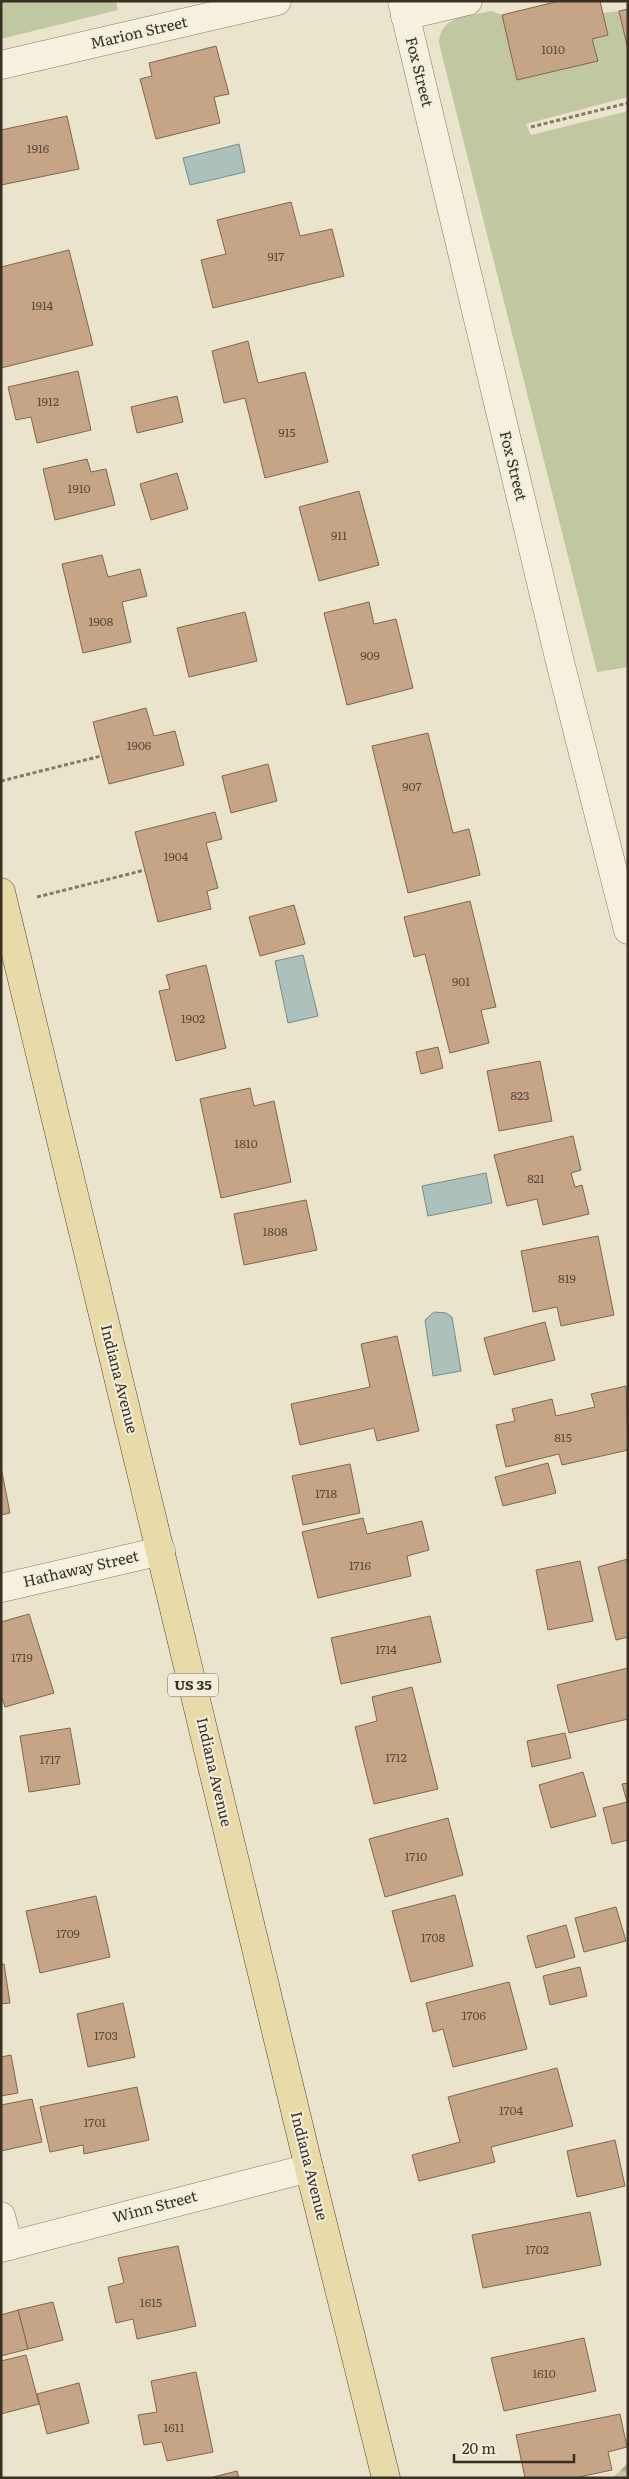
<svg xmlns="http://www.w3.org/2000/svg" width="629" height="2479" font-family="Literata,serif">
  <defs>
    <pattern id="forest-firs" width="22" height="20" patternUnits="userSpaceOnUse" patternTransform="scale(1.25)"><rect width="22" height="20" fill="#c1c8a1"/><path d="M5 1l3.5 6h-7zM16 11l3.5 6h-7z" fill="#a7ac8a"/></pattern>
  </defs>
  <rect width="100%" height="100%" fill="#ebe4cc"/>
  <g fill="#c1c8a1">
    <path d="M1 1H116L118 10 1 39Z"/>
    <path d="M491 11 502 15 518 80 597 61 592 39 608 35 603 13 619 11 628 50V97L526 124 531 135 628 111V667L597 672 439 43C440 15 469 16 491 11Z"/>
  </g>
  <path fill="url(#forest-firs)" d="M628 2463V2478H612Z"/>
  <g fill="#acc0bc" stroke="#738e8a">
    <path d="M239 144 245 172 190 185 183 158Z"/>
    <path d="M303 955 318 1016 288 1023 275 961Z"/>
    <path d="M486 1173 492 1203 428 1216 422 1186Z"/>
    <path d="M434 1312 446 1313 452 1317 461 1371 433 1376 425 1320Z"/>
  </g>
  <g fill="#c5a586" stroke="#83654a">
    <path d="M559 1H600L608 35 592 39 598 61 517 80 502 15Z"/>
    <path d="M628 9V50L619 11Z"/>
    <path d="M216 46 229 94 214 97 220 123 156 139 140 79 152 76 149 63Z"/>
    <path d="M67 116 79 169 1 185V130Z"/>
    <path d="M291 202 300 236 332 229 344 276 213 308 201 260 226 254 217 220Z"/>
    <path d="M69 250 93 345 1 368V267Z"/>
    <path d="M248 341 258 383 305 372 328 462 265 478 245 398 224 403 212 351Z"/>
    <path d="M78 371 91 430 37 443 31 417 16 420 8 387Z"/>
    <path d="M177 396 183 422 137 433 131 407Z"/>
    <path d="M87 459 91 472 106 469 115 505 55 520 43 469Z"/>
    <path d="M177 473 188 509 151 520 140 484Z"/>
    <path d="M359 491 379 565 319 581 299 507Z"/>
    <path d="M102 555 108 577 140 569 147 596 122 602 131 642 83 653 62 564Z"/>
    <path d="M369 602 374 624 396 619 413 688 347 705 324 613Z"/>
    <path d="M245 612 257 661 189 677 177 628Z"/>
    <path d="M146 708 154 736 175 731 184 765 109 784 93 722Z"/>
    <path d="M428 733 453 833 469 829 480 875 408 893 372 746Z"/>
    <path d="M268 764 277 801 231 813 222 776Z"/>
    <path d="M215 812 222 839 206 843 218 888 207 891 211 909 158 922 135 832Z"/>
    <path d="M470 901 496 1007 481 1010 489 1043 450 1053 425 954 414 957 404 917Z"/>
    <path d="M294 905 305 944 260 956 249 917Z"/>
    <path d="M206 965 226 1048 176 1061 159 991 170 989 166 975Z"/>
    <path d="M438 1047 443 1068 421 1074 416 1052Z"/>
    <path d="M540 1061 552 1121 499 1131 487 1071Z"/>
    <path d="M250 1088 254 1106 274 1101 291 1182 221 1198 200 1099Z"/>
    <path d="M573 1136 581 1170 571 1173 575 1187 582 1185 589 1214 543 1225 537 1199 507 1206 494 1155Z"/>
    <path d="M306 1200 317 1250 244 1265 234 1214Z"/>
    <path d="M598 1236 614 1315 561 1326 557 1307 533 1312 521 1251Z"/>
    <path d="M545 1322 555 1360 494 1375 484 1338Z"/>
    <path d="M397 1336 419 1431 377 1441 374 1428 300 1445 291 1404 370 1387 361 1344Z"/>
    <path d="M626 1386 628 1450 562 1465 559 1454 506 1467 496 1425 515 1421 512 1409 552 1399 556 1416 595 1407 591 1394Z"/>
    <path d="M548 1463 556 1493 503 1506 495 1477Z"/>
    <path d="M350 1464 360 1513 303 1525 292 1476Z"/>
    <path d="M1 1467 10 1513 1 1515Z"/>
    <path d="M363 1518 367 1534 422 1521 429 1550 407 1556 411 1576 318 1598 302 1532Z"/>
    <path d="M628 1559V1637L616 1640 598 1567Z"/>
    <path d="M580 1561 593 1621 548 1630 536 1570Z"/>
    <path d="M29 1614 54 1693 5 1707 1 1695V1622Z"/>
    <path d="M430 1616 441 1662 341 1684 331 1638Z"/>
    <path d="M628 1668V1719L569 1733 557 1685Z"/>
    <path d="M412 1687 438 1789 374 1804 355 1727 377 1721 372 1697Z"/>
    <path d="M70 1728 80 1784 29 1792 20 1736Z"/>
    <path d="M565 1733 571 1758 532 1767 527 1741Z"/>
    <path d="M583 1772 596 1816 551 1828 539 1785Z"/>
    <path d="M628 1783V1840L612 1844 603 1808 627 1802 622 1784Z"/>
    <path d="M448 1818 463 1875 385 1897 369 1839Z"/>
    <path d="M455 1895 473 1966 411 1982 392 1911Z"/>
    <path d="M96 1896 110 1957 40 1973 26 1911Z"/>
    <path d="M616 1907 626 1941 584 1952 575 1918Z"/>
    <path d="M566 1925 575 1957 536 1968 527 1936Z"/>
    <path d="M4 1964 10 2003 1 2004V1965Z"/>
    <path d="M580 1967 587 1996 550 2005 543 1976Z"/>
    <path d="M509 1982 527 2049 453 2067 443 2029 433 2032 426 2003Z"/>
    <path d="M123 2003 135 2057 88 2067 77 2014Z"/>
    <path d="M11 2055 18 2093 1 2096V2057Z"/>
    <path d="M557 2068 573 2126 491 2147 495 2162 419 2181 412 2155 460 2142 448 2097Z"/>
    <path d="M137 2087 149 2140 84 2154 83 2145 50 2152 40 2107Z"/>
    <path d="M32 2099 42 2142 1 2151V2105Z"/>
    <path d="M615 2140 625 2186 577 2197 567 2151Z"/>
    <path d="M590 2212 601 2265 483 2288 472 2235Z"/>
    <path d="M178 2246 196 2326 137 2339 133 2319 116 2323 108 2287 124 2283 118 2258Z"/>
    <path d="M53 2302 63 2340 28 2349 18 2310Z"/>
    <path d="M18 2310 28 2349 1 2356V2315Z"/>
    <path d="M584 2338 596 2391 504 2411 491 2358Z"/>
    <path d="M26 2355 39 2404 1 2414V2361Z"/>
    <path d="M196 2372 213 2452 167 2461 162 2442 144 2445 138 2415 157 2412 151 2381Z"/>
    <path d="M79 2383 89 2423 47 2434 37 2394Z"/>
    <path d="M620 2414 627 2447 608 2452 612 2470 574 2478H525L516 2435Z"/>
    <path d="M237 2471 239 2478H209Z"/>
  </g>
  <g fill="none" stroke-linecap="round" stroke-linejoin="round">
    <defs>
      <g id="minor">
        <path d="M402 1 560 662 628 930"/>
        <path d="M405 16 468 1"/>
        <path d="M1 65 277 1"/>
        <path d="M1 1588 161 1551"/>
        <path d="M1 2216 9 2246"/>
        <path d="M1 2248 309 2168"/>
      </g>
      <path id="major" d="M1 892 309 2168 386 2478"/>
    </defs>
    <use href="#minor" stroke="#877862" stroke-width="29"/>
    <use href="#major" stroke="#554635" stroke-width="29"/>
    <g stroke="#877862" stroke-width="3" stroke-dasharray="4 2.5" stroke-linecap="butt">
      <path d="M531 127 628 103"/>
      <path d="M1 781 101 756"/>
      <path d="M37 897 145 870"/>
    </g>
    <use href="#minor" stroke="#f6f1df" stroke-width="28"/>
    <use href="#major" stroke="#e9daaa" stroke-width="28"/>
  </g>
  <g text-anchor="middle" stroke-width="4" stroke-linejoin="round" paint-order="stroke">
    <g font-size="12" fill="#5c4c3c">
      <text x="553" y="54">1010</text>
      <text x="38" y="153">1916</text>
      <text x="276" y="261">917</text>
      <text x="42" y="310">1914</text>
      <text x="48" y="406">1912</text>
      <text x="287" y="437">915</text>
      <text x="79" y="493">1910</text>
      <text x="339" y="540">911</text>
      <text x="101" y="626">1908</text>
      <text x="370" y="660">909</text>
      <text x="139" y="750">1906</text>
      <text x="412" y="791">907</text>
      <text x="176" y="861">1904</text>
      <text x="461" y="986">901</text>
      <text x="193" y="1023">1902</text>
      <text x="520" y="1100">823</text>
      <text x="246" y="1148">1810</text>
      <text x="536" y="1183">821</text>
      <text x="275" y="1236">1808</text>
      <text x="567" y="1283">819</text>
      <text x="563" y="1442">815</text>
      <text x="326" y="1498">1718</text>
      <text x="360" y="1570">1716</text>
      <text x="386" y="1654">1714</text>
      <text x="22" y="1662">1719</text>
      <text x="396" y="1762">1712</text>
      <text x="50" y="1764">1717</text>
      <text x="416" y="1861">1710</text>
      <text x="68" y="1938">1709</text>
      <text x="433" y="1942">1708</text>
      <text x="474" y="2020">1706</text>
      <text x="106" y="2040">1703</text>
      <text x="511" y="2115">1704</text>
      <text x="95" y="2127">1701</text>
      <text x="537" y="2254">1702</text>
      <text x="151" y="2307">1615</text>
      <text x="544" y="2378">1610</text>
      <text x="174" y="2432">1611</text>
    </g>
    <rect fill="#f3eedb" stroke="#71685a" stroke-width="1" x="168" y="1673.5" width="50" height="23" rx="4"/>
    <g font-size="14" font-weight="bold" fill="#392f23">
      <text x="193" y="1690">US 35</text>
    </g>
    <g font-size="15" fill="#392f23" stroke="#f3eedb">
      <text transform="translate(139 33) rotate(-13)" y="5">Marion Street</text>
      <text transform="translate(419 72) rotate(76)" y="5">Fox Street</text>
      <text transform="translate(513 466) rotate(76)" y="5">Fox Street</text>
      <text transform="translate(119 1379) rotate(76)" y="5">Indiana Avenue</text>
      <text transform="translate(81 1569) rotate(-13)" y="5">Hathaway Street</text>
      <text transform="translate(214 1772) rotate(77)" y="5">Indiana Avenue</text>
      <text transform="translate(309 2166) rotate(76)" y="5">Indiana Avenue</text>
      <text transform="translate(155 2207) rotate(-15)" y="5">Winn Street</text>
    </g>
  </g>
  <rect width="629" height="2479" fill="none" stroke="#392f23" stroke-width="5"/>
  <path d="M454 2454v8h120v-8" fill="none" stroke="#392f23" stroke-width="2.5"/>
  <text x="462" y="2454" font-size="15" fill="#392f23" stroke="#f3eedb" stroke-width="4" paint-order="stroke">20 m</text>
</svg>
